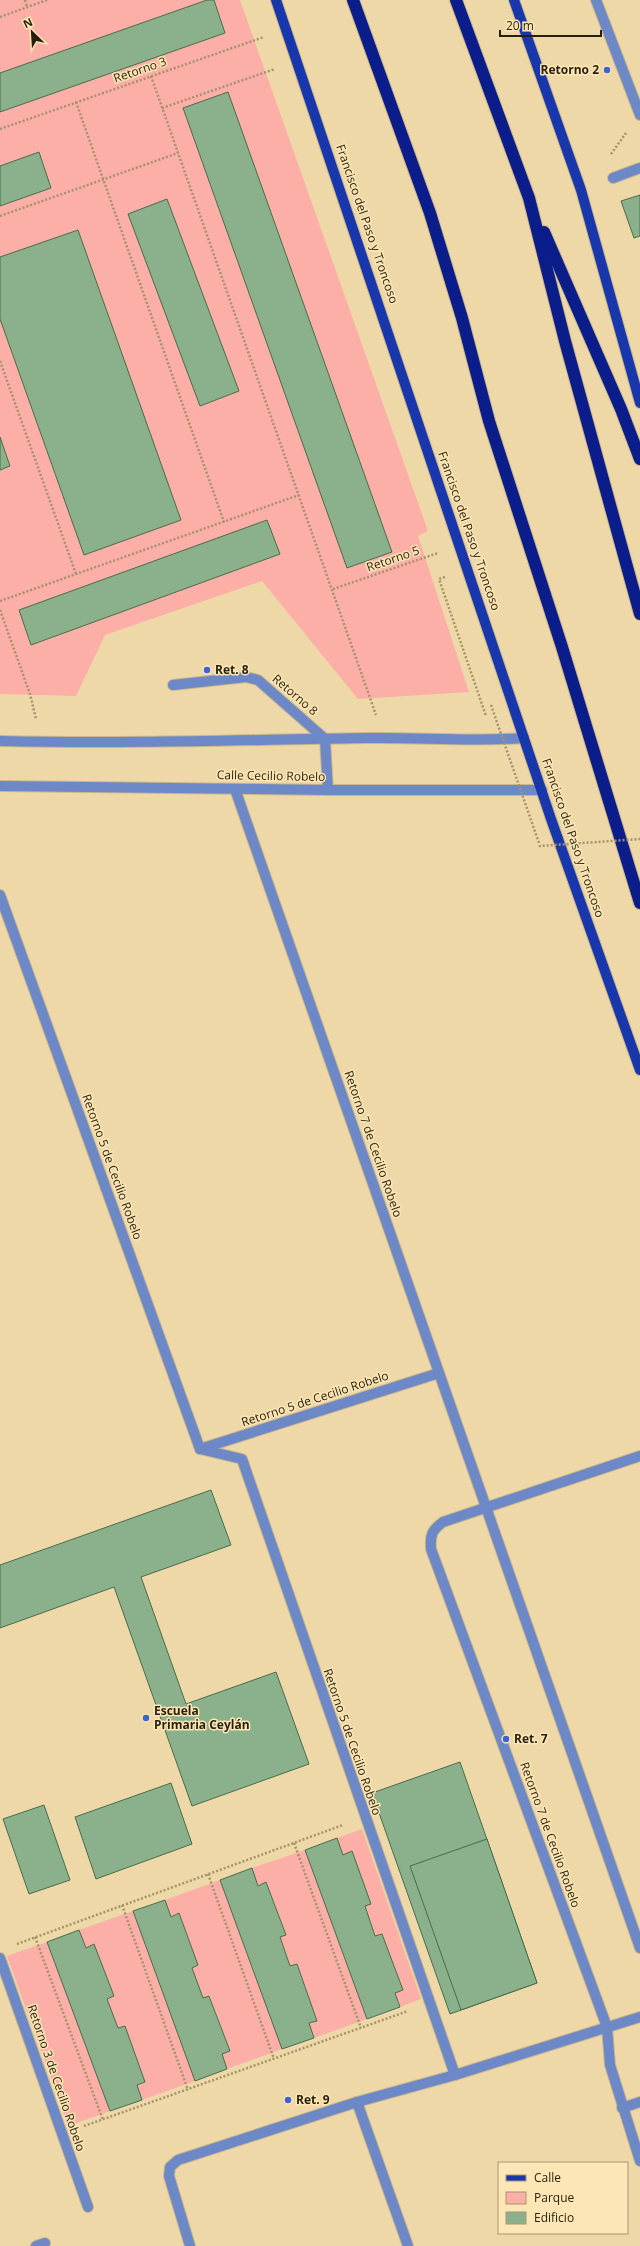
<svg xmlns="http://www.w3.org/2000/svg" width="640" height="2246" font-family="'Open Sans',sans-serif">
  <rect width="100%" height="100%" fill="#efd8a8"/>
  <g fill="#fbafa7">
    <path d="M0 0H240L428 531 418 536 469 692 358 699 262 581 105 635 76 696 0 694Z"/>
    <path d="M362 1829 421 1999 400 2007 395 1993 402 1989 382 1934 375 1936 365 1906 351 1851 343 1855 337 1838Z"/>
    <path d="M305 1850 367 2019 314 2038 309 2023 317 2020 297 1964 290 1966 280 1937 286 1934 267 1883 258 1886 252 1868Z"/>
    <path d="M220 1880 282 2049 227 2069 222 2054 230 2051 210 1996 203 1998 192 1968 198 1965 179 1913 171 1917 165 1900Z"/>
    <path d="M133 1911 195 2081 142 2100 137 2085 145 2082 125 2026 118 2028 107 1999 114 1996 94 1944 86 1948 79 1930Z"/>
    <path d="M47 1942 110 2111 68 2126 7 1956Z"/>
  </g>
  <g fill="#8ab18c" stroke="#486c4b">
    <path d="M207 0H214L225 33 0 112V73Z"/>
    <path d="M228 92 392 552 347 568 183 108Z"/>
    <path d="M39 152 51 188 0 206V166Z"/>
    <path d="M640 195V236L634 238 621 201Z"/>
    <path d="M167 199 239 391 200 406 128 214Z"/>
    <path d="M78 230 181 520 84 555 0 319V257Z"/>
    <path d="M0 437 10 466 0 470Z"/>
    <path d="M267 520 280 554 31 645 19 610Z"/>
    <path d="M211 1490 231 1545 141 1577 186 1704 276 1672 309 1764 192 1806 114 1587 0 1628V1565Z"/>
    <path d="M460 1762 537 1983 450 2014 372 1793Z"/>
    <path d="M171 1783 192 1844 96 1879 75 1817Z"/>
    <path d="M44 1805 70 1880 29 1894 3 1819Z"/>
    <path d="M337 1838 343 1855 352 1851 371 1904 365 1906 375 1936 382 1934 403 1990 395 1993 400 2007 367 2019 305 1850Z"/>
    <path d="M487 1839 537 1983 461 2010 410 1866Z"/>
    <path d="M252 1868 258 1886 266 1882 286 1935 280 1937 290 1966 297 1964 317 2021 309 2023 314 2038 282 2049 220 1880Z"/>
    <path d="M165 1900 171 1917 179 1913 198 1965 192 1968 203 1998 209 1996 230 2051 222 2054 227 2069 195 2081 133 1911Z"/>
    <path d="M79 1930 86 1948 94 1944 114 1996 107 1999 118 2028 125 2026 145 2082 137 2085 142 2100 110 2111 47 1942Z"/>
  </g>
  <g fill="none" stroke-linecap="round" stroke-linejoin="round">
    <defs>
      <g id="minor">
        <path d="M596 0 640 115"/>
        <path d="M613 178 640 168"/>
        <path d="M173 685 246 677 258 680 325 739 328 790"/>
        <path d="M0 741C122 744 244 740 367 738 419 737 471 742 524 738"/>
        <path d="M0 786 328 790H542"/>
        <path d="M235 789 640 1948"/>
        <path d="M0 895 200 1449"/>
        <path d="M200 1449 242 1459 455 2075"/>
        <path d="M200 1449 439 1373"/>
        <path d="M640 1456 443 1522C432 1530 430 1535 431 1549L607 2027 610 2065 640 2161"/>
        <path d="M0 1958 88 2207"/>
        <path d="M357 2102 408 2246"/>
        <path d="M622 2108 640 2102"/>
        <path d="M36 2246 45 2243"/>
        <path d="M190 2246 169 2176 170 2167 178 2160 357 2102 455 2075 640 2017"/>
      </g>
      <g id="major">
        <path d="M276 0 551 819 640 1070"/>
        <path d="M514 0 581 190 640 403"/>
      </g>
      <g id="highway">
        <path d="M353 0 430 213 462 318 489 421 562 647 640 903"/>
        <path d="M456 0 529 198 565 341 640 614"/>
        <path d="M544 232 621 409 640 459"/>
      </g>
    </defs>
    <use href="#minor" stroke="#cbb78c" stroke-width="12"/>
    <use href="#major" stroke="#cbb78c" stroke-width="12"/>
    <use href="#highway" stroke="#cbb78c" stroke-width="14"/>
    <g stroke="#a4926d" stroke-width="2.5" stroke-dasharray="2 2" stroke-linecap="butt">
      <path d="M25 0 27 7"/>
      <path d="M0 17 47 0"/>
      <path d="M151 76 376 715"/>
      <path d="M76 102 224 522"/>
      <path d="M162 108 275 69"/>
      <path d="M0 129 264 37"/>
      <path d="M611 154 626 133"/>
      <path d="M0 216 178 153"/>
      <path d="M0 361 76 574"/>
      <path d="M445 577 439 579 486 716"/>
      <path d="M333 589 438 553"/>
      <path d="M0 601 299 495"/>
      <path d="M0 610 30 694 36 719"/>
      <path d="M294 1843 361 2028"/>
      <path d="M208 1874 274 2059"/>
      <path d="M122 1905 188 2090"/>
      <path d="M35 1937 103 2120"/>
      <path d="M17 1944 343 1825"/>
      <path d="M84 2126 408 2011"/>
    </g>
    <use href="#minor" stroke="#6d88c7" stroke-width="10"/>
    <use href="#major" stroke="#1937ad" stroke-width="10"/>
    <use href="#highway" stroke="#0b1c8b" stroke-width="12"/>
    <path stroke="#a4926d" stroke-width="2.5" stroke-dasharray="2 2" stroke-linecap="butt" d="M491 705 540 846 640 839"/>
  </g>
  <g fill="#3c63d4" stroke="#fce6b5" stroke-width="1.5">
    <circle cx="607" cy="70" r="4"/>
    <circle cx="207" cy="670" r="4"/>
    <circle cx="146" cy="1718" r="4"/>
    <circle cx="506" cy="1739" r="4"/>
    <circle cx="288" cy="2100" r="4"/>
  </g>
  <g text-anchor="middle" stroke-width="3" stroke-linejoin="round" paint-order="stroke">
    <g font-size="12" fill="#271f0c" stroke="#fce6b5">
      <text transform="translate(140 70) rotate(-19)" y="4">Retorno 3</text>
      <text transform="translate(367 224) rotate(71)" y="4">Francisco del Paso y Troncoso</text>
      <text transform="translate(469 531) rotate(71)" y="4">Francisco del Paso y Troncoso</text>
      <text transform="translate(393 559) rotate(-19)" y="4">Retorno 5</text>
      <text transform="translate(295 695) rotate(41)" y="4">Retorno 8</text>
      <text transform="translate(271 776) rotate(1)" y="4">Calle Cecilio Robelo</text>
      <text transform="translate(573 838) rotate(71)" y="4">Francisco del Paso y Troncoso</text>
      <text transform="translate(373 1144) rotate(71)" y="4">Retorno 7 de Cecilio Robelo</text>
      <text transform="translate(112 1167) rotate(70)" y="4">Retorno 5 de Cecilio Robelo</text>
      <text transform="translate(315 1399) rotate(-18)" y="4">Retorno 5 de Cecilio Robelo</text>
      <text transform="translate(352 1742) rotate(71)" y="4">Retorno 5 de Cecilio Robelo</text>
      <text transform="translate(550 1835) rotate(70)" y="4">Retorno 7 de Cecilio Robelo</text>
      <text transform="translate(56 2078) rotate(71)" y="4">Retorno 3 de Cecilio Robelo</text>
    </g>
    <g font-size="12" font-weight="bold" fill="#271f0c" stroke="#fce6b5" text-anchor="start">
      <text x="599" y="74" text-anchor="end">Retorno 2</text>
      <text x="215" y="674">Ret. 8</text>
      <text x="154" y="1715">Escuela<tspan x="154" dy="14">Primaria Ceylán</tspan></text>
      <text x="514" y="1743">Ret. 7</text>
      <text x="296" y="2104">Ret. 9</text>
    </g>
  </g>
  <rect x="498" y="2162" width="130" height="72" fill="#fce6b5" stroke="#a79671"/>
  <rect x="506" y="2175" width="20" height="6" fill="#1937ad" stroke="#a79671"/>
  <text x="534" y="2182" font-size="12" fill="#271f0c">Calle</text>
  <rect x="506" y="2192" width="20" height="12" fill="#fbafa7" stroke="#a79671"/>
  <text x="534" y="2202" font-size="12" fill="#271f0c">Parque</text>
  <rect x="506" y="2212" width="20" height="12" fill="#8ab18c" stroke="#a79671"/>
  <text x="534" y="2222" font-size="12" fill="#271f0c">Edificio</text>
  <g transform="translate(32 32) rotate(335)" stroke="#fce6b5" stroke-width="3" paint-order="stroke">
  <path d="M0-3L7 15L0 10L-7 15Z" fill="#271f0c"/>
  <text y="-6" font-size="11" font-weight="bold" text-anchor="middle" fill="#271f0c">N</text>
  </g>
  <path d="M500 30v6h101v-6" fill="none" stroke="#271f0c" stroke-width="2"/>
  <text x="506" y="30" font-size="12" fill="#271f0c" stroke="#fce6b5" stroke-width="3" paint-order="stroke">20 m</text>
</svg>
